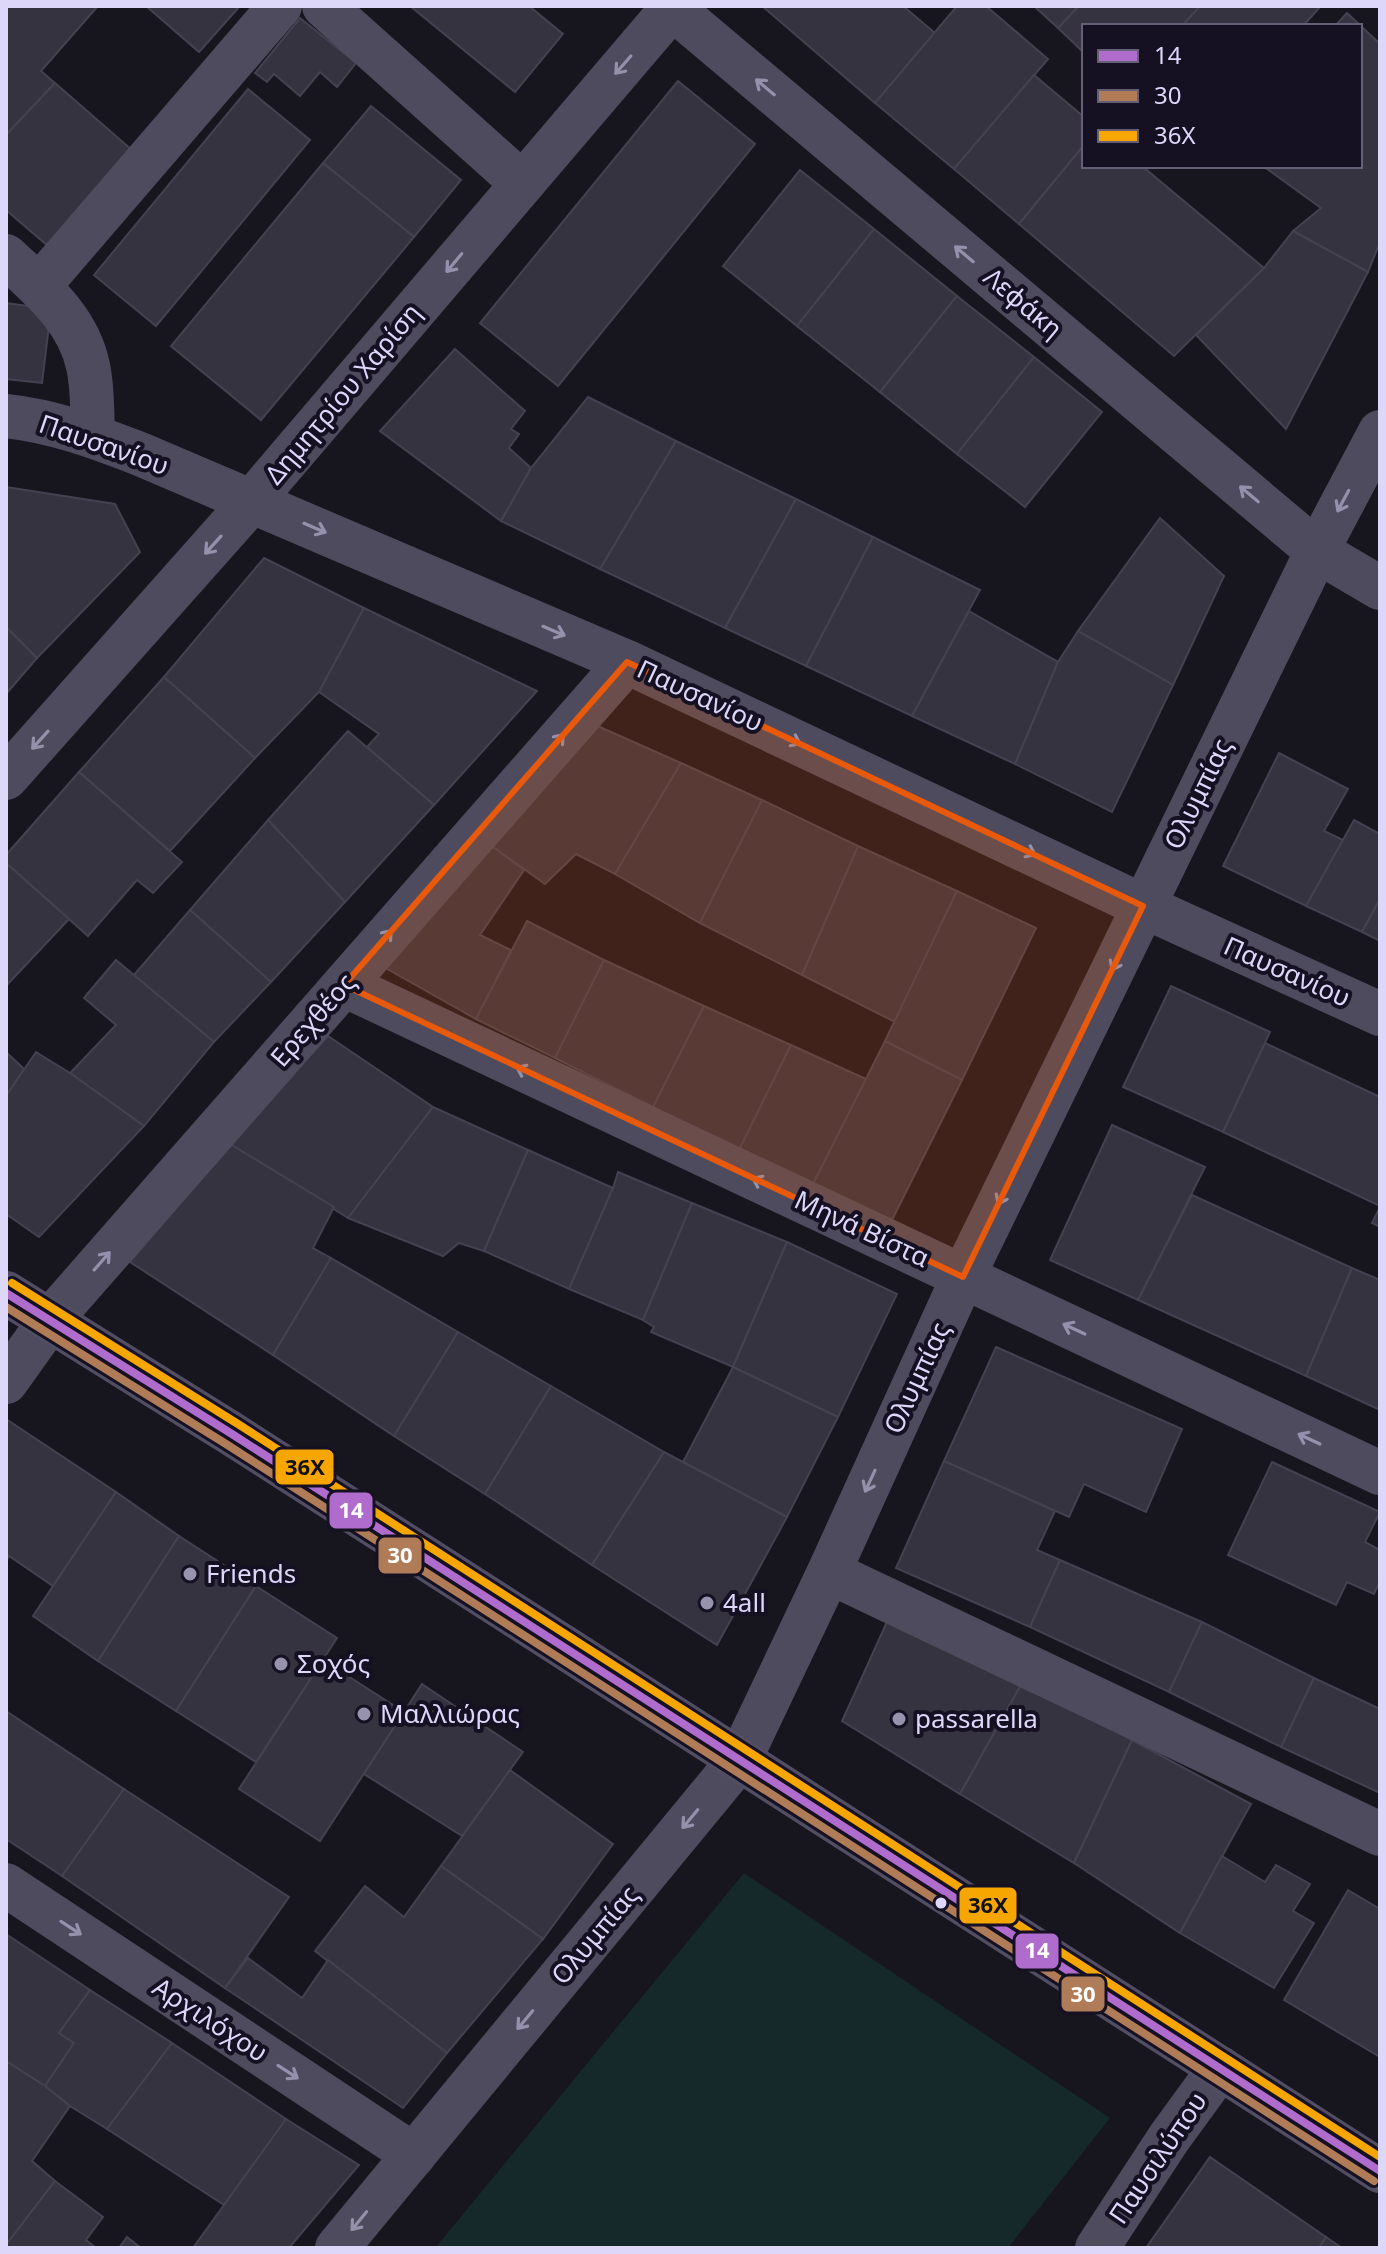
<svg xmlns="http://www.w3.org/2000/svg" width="1386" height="2254" font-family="'Noto Sans',sans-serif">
  <rect width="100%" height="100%" fill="#17151e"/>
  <path fill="#15282a" d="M744 1873 1110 2118 1008 2248H435Z"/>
  <g fill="#363340" stroke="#444151" stroke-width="2">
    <path d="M6 6H98L41 71 55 83 6 135Z"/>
    <path d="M146 6H240L199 52Z"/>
    <path d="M410 6H529L563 34 515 92Z"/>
    <path d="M762 6H903L935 33 875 103Z"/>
    <path d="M957 6H986L1048 59 954 169 875 103Z"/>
    <path d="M1034 6H1079L1058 28Z"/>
    <path d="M1079 6H1200L1182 26H1084V53L1058 28Z"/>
    <path d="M1200 6H1319L1320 7 1303 26H1182Z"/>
    <path d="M1347 13 1380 44V242L1368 272 1293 231 1321 208 1263 166H1360V26H1335Z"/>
    <path d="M300 18 356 63 337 87 320 72 300 96 274 74 267 82 255 73Z"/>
    <path d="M1034 75 1084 117V145L1019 224 954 169Z"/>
    <path d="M678 81 755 144 558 386 480 323Z"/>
    <path d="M55 83 132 150 48 246 6 210V135Z"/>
    <path d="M248 89 310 140 156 326 94 275Z"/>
    <path d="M371 106 461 180 414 237 323 163Z"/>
    <path d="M1084 145V166H1142L1264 268 1174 356 1019 224Z"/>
    <path d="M323 163 414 237 261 420 171 346Z"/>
    <path d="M800 170 874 229 797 326 723 266Z"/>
    <path d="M874 229 957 296 880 392 797 326Z"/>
    <path d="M1293 231 1368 272 1286 429 1196 335 1264 268Z"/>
    <path d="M957 296 1034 357 957 454 880 392Z"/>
    <path d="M6 303 51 309 42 383 6 379Z"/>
    <path d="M455 349 525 411 511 429 519 434 509 448 531 468 501 521 380 431Z"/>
    <path d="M1034 357 1102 412 1025 507 957 454Z"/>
    <path d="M588 397 676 441 600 569 501 521 531 468Z"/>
    <path d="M676 441 796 499 725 628 600 569Z"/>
    <path d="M6 487 115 504 140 552 37 658 6 627Z"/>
    <path d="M796 499 873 537 806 666 725 628Z"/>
    <path d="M1160 518 1224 576 1173 685 1078 631Z"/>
    <path d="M873 537 980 590 912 716 806 666Z"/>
    <path d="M264 558 364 608 319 692 255 758 164 677Z"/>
    <path d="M364 608 537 691 434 805 367 747 379 734 319 692Z"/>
    <path d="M969 611 1058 662 1015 764 912 716Z"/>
    <path d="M6 627 37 658 6 694Z"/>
    <path d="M1078 631 1173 685 1112 812 1015 764 1058 662Z"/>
    <path d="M164 677 255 758 170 851 79 772Z"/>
    <path d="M584 720 681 763 615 874 576 854 545 884 482 839Z"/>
    <path d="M348 731 434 805 345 902 268 820Z"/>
    <path d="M1279 753 1348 789 1324 831 1343 840 1306 906 1223 866Z"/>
    <path d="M681 763 762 800 700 923 615 874Z"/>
    <path d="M79 772 182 862 153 893 137 880 88 936 6 863V855Z"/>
    <path d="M762 800 858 846 802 975 700 923Z"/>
    <path d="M268 820 345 902 271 982 190 910Z"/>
    <path d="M1354 820 1380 834V899L1362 932 1306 906Z"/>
    <path d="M482 839 524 870 480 935 511 950 476 1019 382 966Z"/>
    <path d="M858 846 957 891 895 1022 802 975Z"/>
    <path d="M6 863 69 919 6 986Z"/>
    <path d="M957 891 1036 928 962 1080 885 1041Z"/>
    <path d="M1380 899V941L1362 932Z"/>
    <path d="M190 910 271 982 214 1042 134 975Z"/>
    <path d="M527 921 604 960 555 1058 476 1019Z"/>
    <path d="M116 960 214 1042 144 1126 70 1073 116 1025 84 998Z"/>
    <path d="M604 960 704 1006 653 1107 555 1058Z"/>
    <path d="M1171 986 1270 1032 1223 1132 1123 1087Z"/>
    <path d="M704 1006 791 1045 739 1150 653 1107Z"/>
    <path d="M328 1036 433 1107 348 1218 230 1144Z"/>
    <path d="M885 1041 962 1080 890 1224 812 1186Z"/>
    <path d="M1265 1043 1380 1097V1206L1223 1132Z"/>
    <path d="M791 1045 866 1079 812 1186 739 1150Z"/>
    <path d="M6 1052 24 1069 6 1096Z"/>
    <path d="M36 1052 70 1073 144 1126 39 1237 6 1214V1096Z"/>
    <path d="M433 1107 528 1150 484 1251 459 1243 443 1256 348 1218Z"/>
    <path d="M1112 1125 1205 1167 1138 1300 1050 1260Z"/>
    <path d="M230 1144 334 1207 313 1248 331 1258 273 1355 130 1262Z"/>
    <path d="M528 1150 613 1188 569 1289 484 1251Z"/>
    <path d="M618 1172 692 1203 643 1320 569 1289 613 1188Z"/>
    <path d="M1192 1195 1352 1268 1306 1376 1138 1300Z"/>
    <path d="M692 1203 787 1242 733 1367 651 1332 654 1327 643 1320Z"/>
    <path d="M1380 1207V1227L1372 1223Z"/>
    <path d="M787 1242 897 1294 838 1417 733 1367Z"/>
    <path d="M331 1258 458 1332 394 1436 273 1355Z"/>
    <path d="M1352 1268 1380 1280V1410L1306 1376Z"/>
    <path d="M458 1332 551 1386 485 1494 394 1436Z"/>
    <path d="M996 1347 1182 1429 1146 1512 1084 1484 1069 1517 944 1461Z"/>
    <path d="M733 1367 838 1417 787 1517 683 1462Z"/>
    <path d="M551 1386 664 1452 592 1565 485 1494Z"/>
    <path d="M6 1419 116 1492 53 1586 9 1556 6 1561Z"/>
    <path d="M664 1452 787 1517 717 1645 592 1565Z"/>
    <path d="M944 1461 1055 1511 1037 1550 1060 1560 1030 1627 896 1568Z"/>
    <path d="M1272 1462 1380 1512 1365 1542 1380 1550V1581L1374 1594 1347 1582 1336 1605 1228 1555Z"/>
    <path d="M116 1492 179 1536 98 1661 33 1616Z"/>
    <path d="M179 1536 256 1586 176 1711 98 1661Z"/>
    <path d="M1060 1560 1202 1622 1169 1692 1030 1627Z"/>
    <path d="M256 1586 337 1638 256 1762 176 1711Z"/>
    <path d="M891 1613 1022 1683 960 1794 842 1721Z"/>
    <path d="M1202 1622 1314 1678 1281 1747 1169 1692Z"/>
    <path d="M323 1660 404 1712 320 1841 239 1789Z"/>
    <path d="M1314 1678 1380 1709V1793L1281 1747Z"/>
    <path d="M1022 1683 1132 1740 1074 1863 960 1794Z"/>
    <path d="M422 1684 523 1752 462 1836 364 1774Z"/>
    <path d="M6 1711 124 1789 62 1876 6 1839Z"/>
    <path d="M1132 1740 1251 1804 1180 1933 1074 1863Z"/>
    <path d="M510 1770 613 1844 543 1939 441 1866Z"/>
    <path d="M124 1789 289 1897 225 1988 62 1876Z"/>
    <path d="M1222 1856 1265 1882 1276 1865 1310 1884 1293 1911 1314 1923 1274 1988 1180 1933Z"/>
    <path d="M441 1866 543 1939 447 2053 315 1951 365 1886 404 1917Z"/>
    <path d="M1348 1890 1380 1909V2057L1284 2000Z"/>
    <path d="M6 1934 90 1990 59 2033 74 2043 45 2086 6 2061Z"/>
    <path d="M248 1958 302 1998 328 1960 447 2053 403 2108 225 1988Z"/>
    <path d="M90 1990 172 2043 107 2129 70 2106 45 2086 74 2043 59 2033Z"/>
    <path d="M172 2043 286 2119 224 2205 107 2129Z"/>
    <path d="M6 2061 45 2086 70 2106 32 2161 55 2181 6 2245Z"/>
    <path d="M286 2119 359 2165 289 2248H193Z"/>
    <path d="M1210 2157 1326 2237 1319 2248H1146Z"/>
    <path d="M55 2181 103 2217 86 2240 96 2248H6V2245Z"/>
    <path d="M127 2237 141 2248H119Z"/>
    <path d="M1326 2237 1342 2248H1319Z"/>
  </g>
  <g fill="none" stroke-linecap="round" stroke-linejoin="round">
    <g stroke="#4d4b5d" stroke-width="44">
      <path d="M324 6 522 183"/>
      <path d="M672 8 1317 551 1380 588"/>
      <path d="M6 256C40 288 78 318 88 366 93 388 92 413 93 436"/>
      <path d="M39 286 280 6"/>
      <path d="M6 416C53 421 96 437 140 454L627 662 1143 906 1380 1014"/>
      <path d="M6 778 252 501 674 6"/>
      <path d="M344 985 1380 1473"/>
      <path d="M6 1382 51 1319 627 662"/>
      <path d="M829 1572 1380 1834"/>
      <path d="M6 1885 414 2155"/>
      <path d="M337 2248 740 1759 829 1572 963 1277 1317 551 1380 432"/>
    </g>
    <path stroke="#4d4b5d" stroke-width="44" d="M1097 2248 1169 2138 1220 2068"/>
    <path stroke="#514e64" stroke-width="44" d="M6 1293 232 1434 1380 2171"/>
    <defs>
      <path id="bus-1" d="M6 1293 232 1434 1380 2171"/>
      <path id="bus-2" d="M6 1307 226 1444 1374 2181"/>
      <path id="bus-3" d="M12 1283 238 1424 1380 2157"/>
    </defs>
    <use href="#bus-1" stroke="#151122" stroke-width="14"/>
    <use href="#bus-2" stroke="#151122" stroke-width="14"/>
    <use href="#bus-3" stroke="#151122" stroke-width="14"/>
    <use href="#bus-1" stroke="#b06ccc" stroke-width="8"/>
    <use href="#bus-2" stroke="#b07c57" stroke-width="8"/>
    <use href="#bus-3" stroke="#f7a600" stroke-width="8"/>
  </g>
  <defs><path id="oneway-shaft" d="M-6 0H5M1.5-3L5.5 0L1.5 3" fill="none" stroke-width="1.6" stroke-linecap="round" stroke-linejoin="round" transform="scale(2)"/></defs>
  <g stroke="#9591ac">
    <use href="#oneway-shaft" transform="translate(623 65) rotate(131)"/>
    <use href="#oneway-shaft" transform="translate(765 87) rotate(-140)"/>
    <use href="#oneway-shaft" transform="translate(964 254) rotate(-140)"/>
    <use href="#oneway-shaft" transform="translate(454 263) rotate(130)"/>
    <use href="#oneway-shaft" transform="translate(1249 494) rotate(-140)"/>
    <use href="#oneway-shaft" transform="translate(1343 501) rotate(118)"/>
    <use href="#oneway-shaft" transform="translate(315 528) rotate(23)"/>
    <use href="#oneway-shaft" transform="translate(213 545) rotate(132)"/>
    <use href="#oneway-shaft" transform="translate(554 631) rotate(23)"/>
    <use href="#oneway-shaft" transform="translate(790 739) rotate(25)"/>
    <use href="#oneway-shaft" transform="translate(40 740) rotate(132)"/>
    <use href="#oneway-shaft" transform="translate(556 743) rotate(-49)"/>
    <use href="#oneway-shaft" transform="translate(1025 850) rotate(25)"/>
    <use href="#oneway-shaft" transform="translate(384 939) rotate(-49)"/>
    <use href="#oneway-shaft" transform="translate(1117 960) rotate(116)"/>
    <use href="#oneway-shaft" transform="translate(527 1072) rotate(-155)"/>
    <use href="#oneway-shaft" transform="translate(763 1183) rotate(-155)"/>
    <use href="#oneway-shaft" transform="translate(1003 1194) rotate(116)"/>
    <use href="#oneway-shaft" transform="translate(102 1261) rotate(-49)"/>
    <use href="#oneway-shaft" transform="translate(1074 1329) rotate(-155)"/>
    <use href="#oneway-shaft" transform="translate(1309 1439) rotate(-155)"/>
    <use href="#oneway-shaft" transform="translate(870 1481) rotate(115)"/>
    <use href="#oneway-shaft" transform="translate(690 1819) rotate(130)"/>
    <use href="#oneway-shaft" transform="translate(71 1928) rotate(33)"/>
    <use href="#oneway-shaft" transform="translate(525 2020) rotate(130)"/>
    <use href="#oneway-shaft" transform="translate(288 2072) rotate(33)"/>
    <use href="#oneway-shaft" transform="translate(359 2221) rotate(129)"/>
  </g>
  <path fill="#e8590c" fill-opacity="0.2" stroke="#e8590c" stroke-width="6" stroke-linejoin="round" d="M627 662 1143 906 963 1277 344 985Z"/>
  <g fill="#9893ad" stroke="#151122" stroke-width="3">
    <circle cx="190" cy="1574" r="8"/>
    <circle cx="707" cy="1603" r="8"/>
    <circle cx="281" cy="1664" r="8"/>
    <circle cx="364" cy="1714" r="8"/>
    <circle cx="899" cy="1719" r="8"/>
  </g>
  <circle fill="#ddd7fa" stroke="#151122" stroke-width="3" cx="941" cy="1903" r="7"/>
  <g text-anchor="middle" stroke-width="8" stroke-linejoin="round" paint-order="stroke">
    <g font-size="26" fill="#ddd7fa" stroke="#151122">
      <text transform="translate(1023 303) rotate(40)" y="9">Λεφάκη</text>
      <text transform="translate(343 394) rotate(-50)" y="9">Δημητρίου Χαρίση</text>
      <text transform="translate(104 445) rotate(19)" y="9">Παυσανίου</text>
      <text transform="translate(700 696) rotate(25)" y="9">Παυσανίου</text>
      <text transform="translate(1198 794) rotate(-64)" y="9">Ολυμπίας</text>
      <text transform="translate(1287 972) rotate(24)" y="9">Παυσανίου</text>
      <text transform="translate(313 1020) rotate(-49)" y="9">Ερεχθέος</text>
      <text transform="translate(862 1229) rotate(25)" y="9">Μηνά Βίστα</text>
      <text transform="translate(917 1378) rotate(-65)" y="9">Ολυμπίας</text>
      <text transform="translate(595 1935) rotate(-50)" y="9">Ολυμπίας</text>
      <text transform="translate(210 2020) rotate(33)" y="9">Αρχιλόχου</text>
      <text transform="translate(1158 2158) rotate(-56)" y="9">Παυσιλύπου</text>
    </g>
    <g font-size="26" fill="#ddd7fa" stroke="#151122" text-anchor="start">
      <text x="206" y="1583">Friends</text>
      <text x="723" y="1612">4all</text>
      <text x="297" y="1673">Σοχός</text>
      <text x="380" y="1723">Μαλλιώρας</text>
      <text x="915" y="1728">passarella</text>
    </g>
  </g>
  <g stroke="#151122" stroke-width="3">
    <rect x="274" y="1448" width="61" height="38" rx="8" fill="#f7a600"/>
    <rect x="328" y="1491" width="46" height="39" rx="8" fill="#b06ccc"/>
    <rect x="377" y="1536" width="46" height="39" rx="8" fill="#b07c57"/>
    <rect x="958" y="1886" width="60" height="39" rx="8" fill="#f7a600"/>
    <rect x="1014" y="1932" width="46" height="38" rx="8" fill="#b06ccc"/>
    <rect x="1060" y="1975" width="46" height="38" rx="8" fill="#b07c57"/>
  </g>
  <g font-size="22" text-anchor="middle" font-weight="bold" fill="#fff">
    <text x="351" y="1518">14</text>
    <text x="400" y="1563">30</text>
    <text x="1037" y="1958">14</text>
    <text x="1083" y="2002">30</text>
  </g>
  <g font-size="22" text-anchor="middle" font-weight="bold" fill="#111">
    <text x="305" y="1475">36Χ</text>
    <text x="988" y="1913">36Χ</text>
  </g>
  <rect width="1386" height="2254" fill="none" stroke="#ddd7fa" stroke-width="16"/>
  <rect x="1082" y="24" width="280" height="144" fill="#151122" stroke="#656078" stroke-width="2"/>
  <rect x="1098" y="50" width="40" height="12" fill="#b06ccc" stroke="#656078" stroke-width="2"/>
  <text x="1154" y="64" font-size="24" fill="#ddd7fa">14</text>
  <rect x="1098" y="90" width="40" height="12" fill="#b07c57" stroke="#656078" stroke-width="2"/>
  <text x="1154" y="104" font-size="24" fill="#ddd7fa">30</text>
  <rect x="1098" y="130" width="40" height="12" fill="#f7a600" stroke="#656078" stroke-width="2"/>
  <text x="1154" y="144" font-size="24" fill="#ddd7fa">36Χ</text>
</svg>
